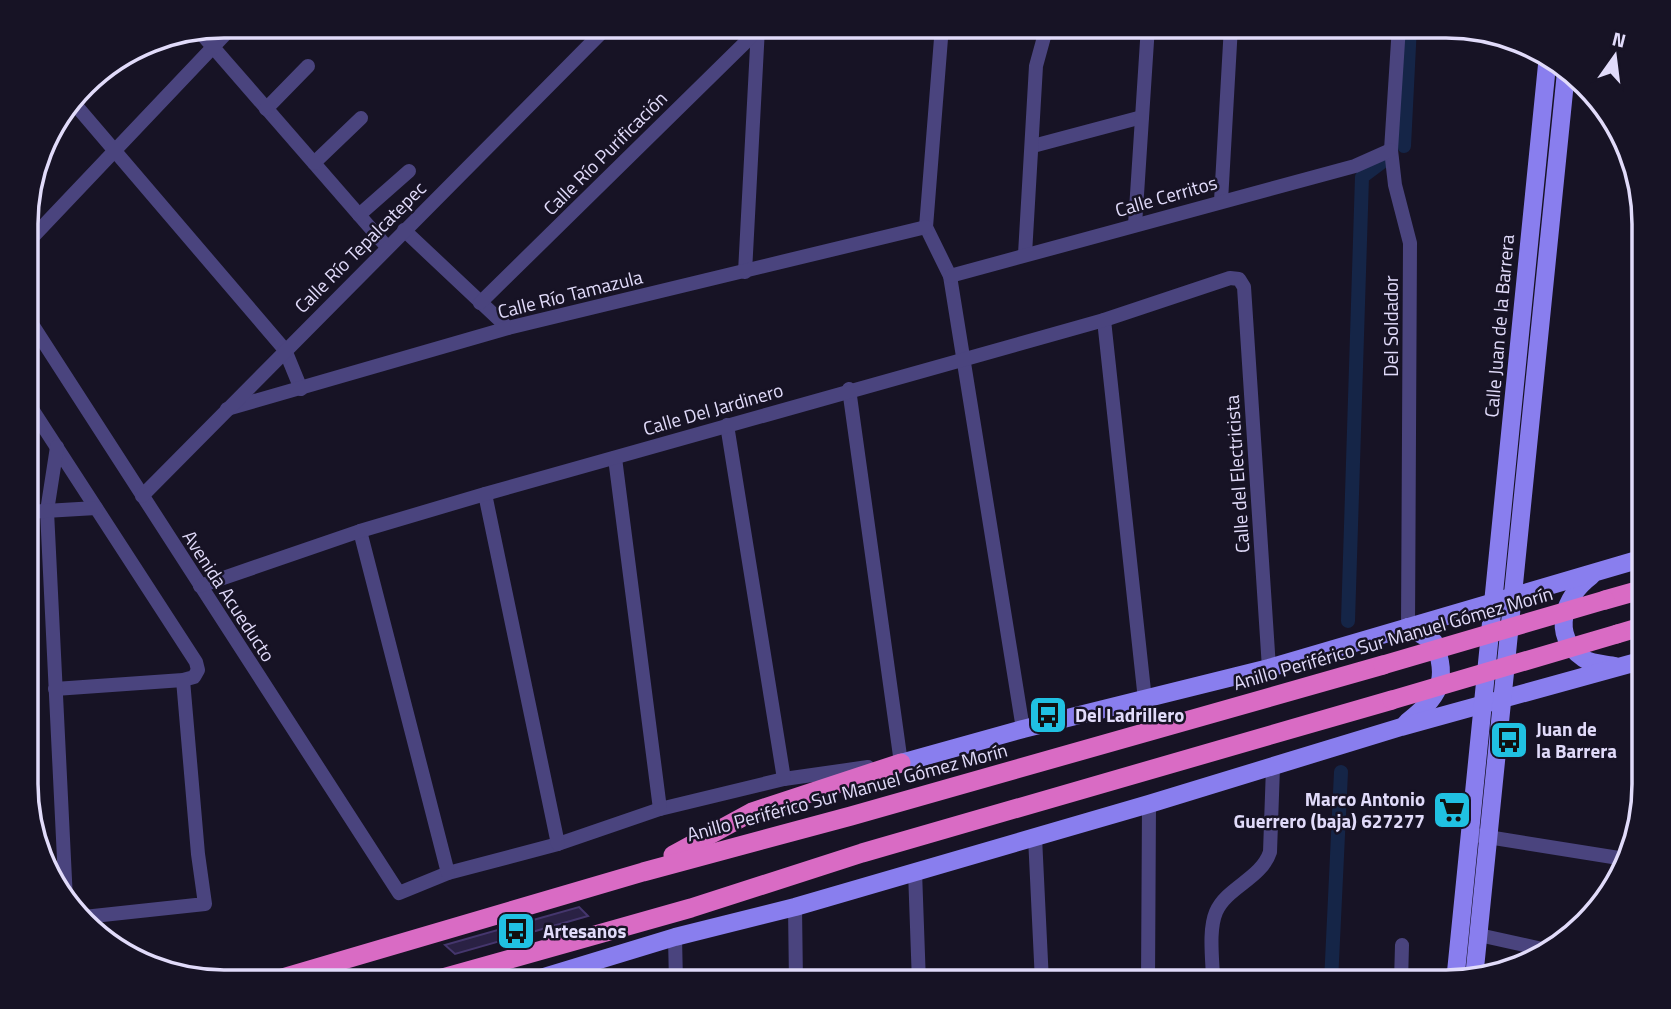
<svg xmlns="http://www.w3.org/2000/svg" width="1671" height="1009" font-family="'Titillium Web',sans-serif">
  <rect width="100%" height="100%" fill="#171325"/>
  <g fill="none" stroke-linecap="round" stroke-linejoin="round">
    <g stroke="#152547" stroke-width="14">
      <path d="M1404 146 1410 26"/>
      <path d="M1348 621 1362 177 1382 162"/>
      <path d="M1331 982 1341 772"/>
    </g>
  </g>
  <path fill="#2a2144" stroke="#45366d" stroke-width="2" d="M579 907 588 916 455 954 445 945Z"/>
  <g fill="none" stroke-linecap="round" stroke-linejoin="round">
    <g stroke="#4a447e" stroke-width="14">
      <path d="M942 26 926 227 950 276 1023 729"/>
      <path d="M1399 26 1391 150 1395 185 1410 243 1408 627"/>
      <path d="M199 31 387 247"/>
      <path d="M73 102 285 350 301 389"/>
      <path d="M266 109 308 66"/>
      <path d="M1033 146 1142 117"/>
      <path d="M314 163 361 118"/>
      <path d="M1221 201 1231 26"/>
      <path d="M359 215 409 171"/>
      <path d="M1135 225 1148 26"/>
      <path d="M404 230 508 328"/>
      <path d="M28 242 233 26"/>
      <path d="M1025 254 1036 66 1047 26"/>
      <path d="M745 272 758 28"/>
      <path d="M950 276 1355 166 1391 150"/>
      <path d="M480 303 758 30"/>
      <path d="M28 318 399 893 448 873 558 844 660 809 784 779 868 767"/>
      <path d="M1104 320 1145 700"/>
      <path d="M849 389 901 763 892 764"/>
      <path d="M28 403 196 662 198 670 194 677 183 680 55 689"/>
      <path d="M227 409 508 328 926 227"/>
      <path d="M727 425 784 779"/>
      <path d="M57 447 47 511 66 900"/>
      <path d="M615 458 660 809"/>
      <path d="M485 494 558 844"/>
      <path d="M142 496 608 26"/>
      <path d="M28 512 96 508"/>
      <path d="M360 531 448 873"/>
      <path d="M200 586 360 531 485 494 1104 320 1230 278 1239 279 1244 287 1269 668"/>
      <path d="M1469 834 1625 859"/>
      <path d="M1035 837 1042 982"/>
      <path d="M915 871 919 983"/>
      <path d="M795 907 796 983"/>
      <path d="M84 917 205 904 198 854 183 680"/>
      <path d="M1479 935 1551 951"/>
      <path d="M675 937 676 983"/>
      <path d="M1148 982 1149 804"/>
      <path d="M1213 982C1213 962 1208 931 1216 912 1227 887 1261 879 1270 852L1273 767"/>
      <path d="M1401 982 1402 945"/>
    </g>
    <g stroke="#897eee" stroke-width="18">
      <path d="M1591 576C1565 596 1549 634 1583 658 1591 664 1606 664 1615 666"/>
      <path d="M1407 722C1438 698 1450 681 1434 642L1408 627"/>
      <path d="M901 763 1023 729 1269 668 1644 558"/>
      <path d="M459 976 537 979 675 937 795 907 1149 804 1401 727 1644 660"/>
      <path d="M1474 978 1566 72"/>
      <path d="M1455 982 1548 55"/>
    </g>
    <g stroke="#d96bc4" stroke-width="19">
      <path d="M1605 600 1644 589"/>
      <path d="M1617 634 1644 626"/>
      <path d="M673 855 752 812 901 763"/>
      <path d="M265 983 643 872 851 816 1383 665"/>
      <path d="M425 983 691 908 862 853 1392 700"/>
    </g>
    <g stroke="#d96bc4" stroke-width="19">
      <path d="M1383 665 1605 600"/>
      <path d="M1392 700 1617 634"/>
    </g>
  </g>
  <defs>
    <symbol id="bus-square" viewBox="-11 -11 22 22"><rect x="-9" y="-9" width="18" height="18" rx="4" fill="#20c1e2" stroke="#171325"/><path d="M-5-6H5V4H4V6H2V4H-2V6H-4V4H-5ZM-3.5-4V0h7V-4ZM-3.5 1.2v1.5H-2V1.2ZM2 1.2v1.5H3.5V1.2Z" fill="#111"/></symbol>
    <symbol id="supermarket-square" viewBox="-11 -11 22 22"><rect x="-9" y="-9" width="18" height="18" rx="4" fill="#20c1e2" stroke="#171325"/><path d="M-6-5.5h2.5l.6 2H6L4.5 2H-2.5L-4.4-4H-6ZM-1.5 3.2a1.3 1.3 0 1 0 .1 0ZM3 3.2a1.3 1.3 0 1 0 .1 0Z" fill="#111"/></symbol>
  </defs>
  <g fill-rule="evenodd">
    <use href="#bus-square" x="1026" y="693" width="44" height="44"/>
    <use href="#bus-square" x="1487" y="718" width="44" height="44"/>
    <use href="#supermarket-square" x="1430" y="788" width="44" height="44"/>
    <use href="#bus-square" x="494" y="909" width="44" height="44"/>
  </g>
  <g text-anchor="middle" stroke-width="5" stroke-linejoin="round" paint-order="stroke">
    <g font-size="19" fill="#e1dbfa" stroke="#171325">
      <text transform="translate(605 153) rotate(-45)" y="7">Calle Río Purificación</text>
      <text transform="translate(1166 196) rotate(-16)" y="7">Calle Cerritos</text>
      <text transform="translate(360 247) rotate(-45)" y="7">Calle Río Tepalcatepec</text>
      <text transform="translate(570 294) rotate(-14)" y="7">Calle Río Tamazula</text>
      <text transform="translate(1391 326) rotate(-90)" y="7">Del Soldador</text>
      <text transform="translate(1499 326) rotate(-85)" y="7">Calle Juan de la Barrera</text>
      <text transform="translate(713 409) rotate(-16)" y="7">Calle Del Jardinero</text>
      <text transform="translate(1237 474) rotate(-94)" y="7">Calle del Electricista</text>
      <text transform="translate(229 596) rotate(57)" y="7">Avenida Acueducto</text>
      <text transform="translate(1393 638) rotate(-16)" y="7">Anillo Periférico Sur Manuel Gómez Morín</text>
      <text transform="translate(847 792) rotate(-15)" y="7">Anillo Periférico Sur Manuel Gómez Morín</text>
    </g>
    <g font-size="19" font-weight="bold" fill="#e1dbfa" stroke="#171325" text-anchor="start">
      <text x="1075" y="722">Del Ladrillero</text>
      <text x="1536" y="736">Juan de<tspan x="1536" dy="22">la Barrera</tspan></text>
      <text x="1425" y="806" text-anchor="end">Marco Antonio<tspan x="1425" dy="22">Guerrero (baja) 627277</tspan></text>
      <text x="543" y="938">Artesanos</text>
    </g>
  </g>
  <path d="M0 0H1671V1009H0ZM224 38H1446A186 186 0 0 1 1632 224V784A186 186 0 0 1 1446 970H224A186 186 0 0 1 38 784V224A186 186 0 0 1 224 38Z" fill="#171325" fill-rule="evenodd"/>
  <path fill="none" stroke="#e1dbfa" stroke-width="3.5" d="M224 38H1446A186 186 0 0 1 1632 224V784A186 186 0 0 1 1446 970H224A186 186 0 0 1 38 784V224A186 186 0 0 1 224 38Z"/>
  <g transform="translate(1615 56) rotate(14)" stroke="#171325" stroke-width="5" paint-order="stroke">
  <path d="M0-5L12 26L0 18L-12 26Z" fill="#e1dbfa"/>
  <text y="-10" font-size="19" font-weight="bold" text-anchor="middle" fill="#e1dbfa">N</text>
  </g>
</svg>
